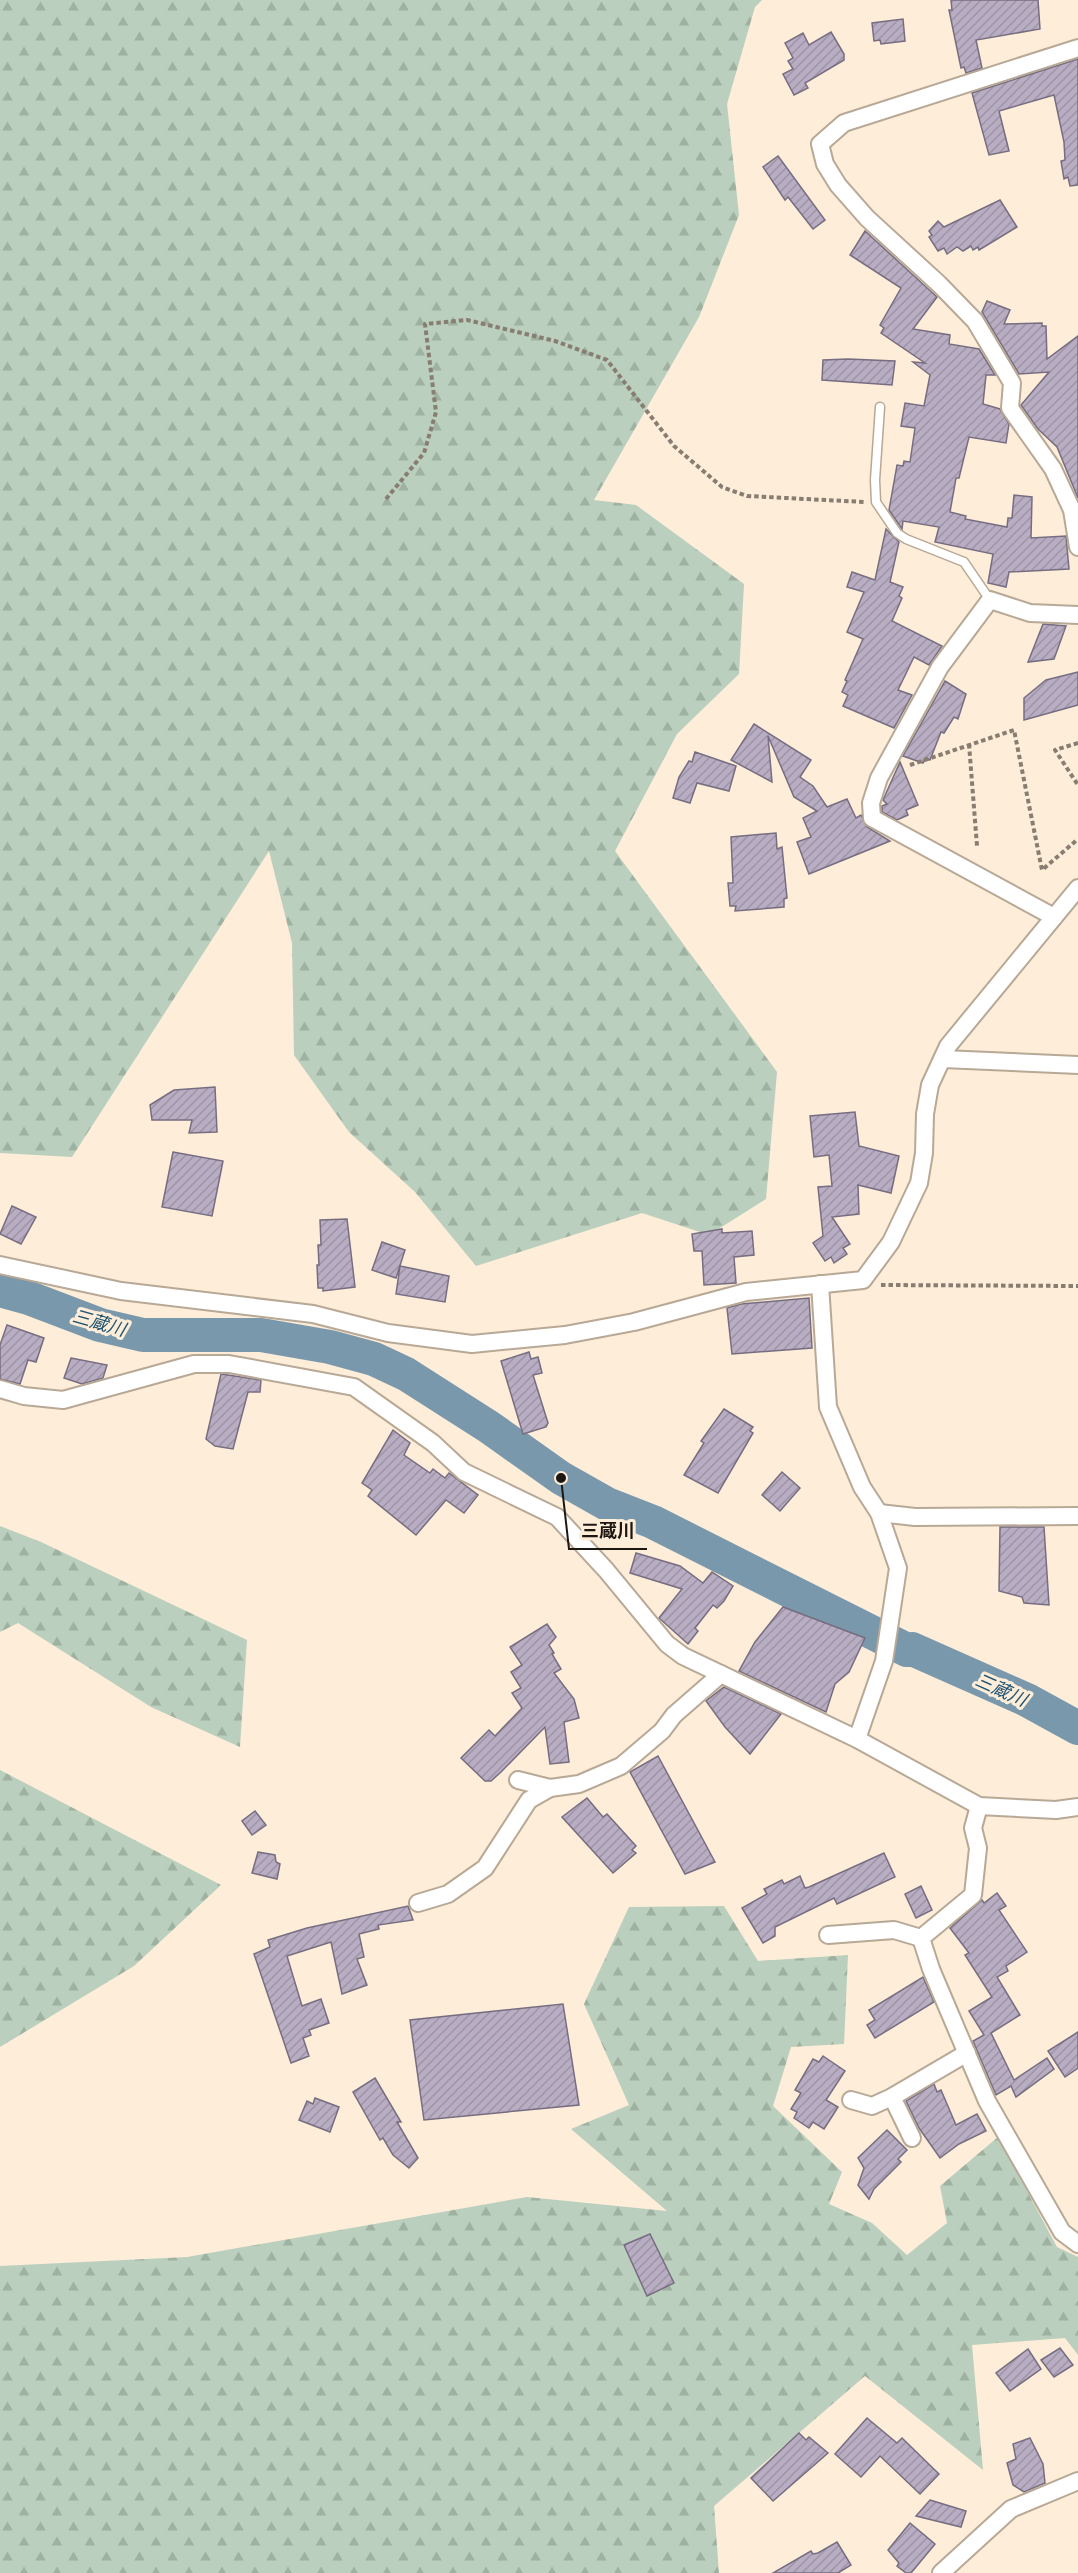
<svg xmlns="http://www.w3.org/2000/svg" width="1078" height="2573" font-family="'Fira Sans Condensed','Noto Sans JP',sans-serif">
  <defs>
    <pattern id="forest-firs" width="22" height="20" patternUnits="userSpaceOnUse" patternTransform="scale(1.5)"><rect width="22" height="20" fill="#bacfbd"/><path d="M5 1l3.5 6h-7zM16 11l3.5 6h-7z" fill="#9fb1a1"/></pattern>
    <pattern id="building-hatch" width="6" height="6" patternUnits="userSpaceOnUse" patternTransform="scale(1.5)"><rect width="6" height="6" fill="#b8adc2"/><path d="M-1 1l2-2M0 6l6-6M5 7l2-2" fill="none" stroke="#9e94a6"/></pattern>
  </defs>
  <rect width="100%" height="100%" fill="#fdedd9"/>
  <g fill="url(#forest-firs)">
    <path d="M0 0H762L755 7 727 104 739 215 699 317 594 500 636 505 744 584 739 674 677 734 615 851 777 1072 766 1199 709 1235 642 1213 476 1266 415 1192 349 1132 294 1055 292 943 269 851 72 1157 0 1153Z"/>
    <path d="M0 1526 41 1542 247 1640 240 1747 151 1707 18 1623 0 1632Z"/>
    <path d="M0 1770 221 1885 134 1966 0 2047Z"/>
    <path d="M724 1906 758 1961 848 1955 844 2044 791 2047 773 2106 842 2172 829 2204 872 2223 907 2255 947 2223 940 2186 998 2137 1057 2247 1078 2257V2355L1065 2338 972 2345 983 2470 865 2376 714 2506 719 2573H0V2266L187 2257 527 2197 667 2211 571 2129 629 2105 584 2004 629 1907Z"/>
  </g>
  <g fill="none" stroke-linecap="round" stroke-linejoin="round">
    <path stroke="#7a98ab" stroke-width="34" d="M0 1290 29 1298 100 1325 143 1335H261L330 1347 374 1359 406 1374 489 1427 561 1478 607 1504 653 1522 907 1650 912 1649 1027 1700 1078 1728"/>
  </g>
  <g fill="url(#building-hatch)" stroke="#776d80" stroke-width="1.5">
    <path d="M951 0H1038L1040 29 976 40 982 68 966 73 964 67 961 68 949 10H952Z"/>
    <path d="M903 19 905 41 881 44 880 40 874 41 872 23Z"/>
    <path d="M831 32 844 54V60L805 83 808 88 794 95 783 74 793 69 788 61 793 58 785 43 803 33 809 45Z"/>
    <path d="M1078 59V185L1070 186 1068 177 1064 179 1061 161 1065 160 1064 142 1054 95 999 111 1009 151 989 155 972 93Z"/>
    <path d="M778 156 825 220 813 229 788 197 785 200 763 167Z"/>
    <path d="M1000 200 1017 227 979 250 978 247 973 250 971 246 963 251 957 247 947 254 944 248 938 251 929 237 932 235 929 231 938 221 944 227Z"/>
    <path d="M865 231 937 297 913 329 950 335 949 344 979 349 995 375H986L983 404 1000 409 1009 424 1006 443 969 437 959 478H956L950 512 966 516 965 519 1007 527 1008 518H1012L1014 495 1032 497 1031 538 1066 536 1069 569 1009 572 1006 587 988 583 993 554 935 542 939 527 903 521 902 529 889 510 897 465 903 466 904 461 910 462 915 428 901 426 905 403 924 406 930 375 913 362 925 363 881 333 884 328 880 325 901 288 850 255Z"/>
    <path d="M987 301 1010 310 1004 324 1042 323V326H1046L1047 359 1078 336V498L1057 447 1038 429 1021 405 1049 372 1019 374 982 312Z"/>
    <path d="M848 359 895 361 892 385 822 380 823 360Z"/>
    <path d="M886 529 899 542 890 582 903 587 899 596 902 598 892 621 942 646 929 665 914 657 898 690 912 695 894 728 843 706 848 695 842 692 847 681 845 680 863 639 847 632 864 592 847 587 852 572 875 580Z"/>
    <path d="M1043 624 1066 626 1054 659 1028 662Z"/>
    <path d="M1078 672V705L1024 720V698L1046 680Z"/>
    <path d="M945 681 966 694 958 719 954 717 944 733 941 732 930 760 926 758 923 763 903 756Z"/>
    <path d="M754 724 811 760 800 777 813 786 827 807 847 799 856 818 861 815 867 827 890 841 809 874 797 842 811 837 803 818 817 811 794 797 768 736 772 782 731 760Z"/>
    <path d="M695 752 736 766 729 791 697 783 690 803 673 798 679 777 689 761 692 762Z"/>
    <path d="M900 762 918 805 906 810 908 815 897 820 882 812V806L887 804 883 800Z"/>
    <path d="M776 833 777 849 782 847 787 898 784 899V907L735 911 736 906H730L728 883H733L731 837Z"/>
    <path d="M215 1087 217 1132 189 1133 192 1120H152L150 1105 174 1090Z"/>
    <path d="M855 1112 859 1146 899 1156 891 1193 858 1185 859 1214 832 1217 850 1244 843 1248 847 1254 834 1263 831 1257 825 1261 813 1243 823 1236 818 1187 832 1186 829 1155 814 1157 810 1116Z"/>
    <path d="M173 1152 223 1161 212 1216 162 1207Z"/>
    <path d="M12 1206 36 1217 21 1244 0 1234Z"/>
    <path d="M347 1219 355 1287 323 1291V1288H318L317 1265H319L318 1245H321L320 1220Z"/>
    <path d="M722 1229V1233L752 1231 754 1255 734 1257 736 1283 704 1285 702 1251H694L692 1234Z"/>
    <path d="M382 1242 405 1250 396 1278 372 1270Z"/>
    <path d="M400 1266 449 1276 445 1302 396 1294Z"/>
    <path d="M809 1298 812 1348 732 1354 727 1308 741 1304Z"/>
    <path d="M7 1325 44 1338 36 1362 28 1360 20 1384 0 1379V1345Z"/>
    <path d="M529 1352 531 1359 538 1357 542 1373 533 1375 548 1423 546 1427 523 1434 501 1361Z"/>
    <path d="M71 1358 107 1365 103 1378 82 1384 64 1378Z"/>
    <path d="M221 1374 261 1380 260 1392H248L233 1449 215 1446 206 1439Z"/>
    <path d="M724 1409 753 1427 750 1431 753 1433 718 1493 684 1475 704 1443 701 1441Z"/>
    <path d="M393 1430 410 1443 404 1455 430 1473 433 1469 445 1478 449 1473 478 1495 464 1513 446 1500 416 1535 368 1496 372 1490 362 1483Z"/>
    <path d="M782 1472 800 1488 780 1511 762 1495Z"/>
    <path d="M1000 1527H1044L1049 1605 1024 1603 1022 1597 999 1591Z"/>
    <path d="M636 1553 680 1566 703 1583 712 1572 733 1586 724 1601 717 1608 713 1605 695 1628 698 1631 688 1644 659 1618 682 1589 630 1573Z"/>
    <path d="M783 1607 865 1638 849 1672 835 1684 826 1712 739 1671 755 1642Z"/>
    <path d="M547 1624 556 1637 549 1645 554 1653 552 1654 561 1669 554 1673 574 1699 579 1718 564 1722 569 1762 550 1764 545 1727 501 1772 491 1781H485L461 1758 489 1730 495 1736 522 1708 512 1693 521 1688 511 1672 522 1665 510 1647Z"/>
    <path d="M724 1687 781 1714 750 1754 725 1727 706 1701Z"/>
    <path d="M658 1756 715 1862 685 1874 630 1772Z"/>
    <path d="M587 1798 603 1817 607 1814 636 1846 632 1850 636 1853 613 1873 562 1817Z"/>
    <path d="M255 1811 266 1825 252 1835 242 1821Z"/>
    <path d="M258 1852 275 1855 276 1862 280 1864 277 1879 252 1873Z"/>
    <path d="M884 1853 895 1877 837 1904 834 1898 775 1927V1936L763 1943 742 1908 767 1894 764 1889 782 1880 784 1884 800 1876 805 1888 809 1887Z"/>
    <path d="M921 1886 932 1910 916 1918 905 1894Z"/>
    <path d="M997 1893 1006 1906 999 1910 1027 1952 1006 1966 1008 1971 997 1977 1020 2015 991 2033 1014 2080 1047 2058 1054 2069 1016 2097 1011 2086 996 2095 973 2041 984 2035 969 2011 992 1997 965 1955 969 1953 950 1928 982 1900 984 1903Z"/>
    <path d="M408 1906 413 1920 378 1925 379 1929 359 1934 364 1957 357 1959 367 1985 342 1994 331 1942 287 1956 302 2006 321 1999 329 2023 309 2030 311 2035 303 2038 309 2056 291 2063 254 1954 270 1947 268 1940 307 1928Z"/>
    <path d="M923 1977 934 2002 875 2038 867 2025 875 2020 869 2010Z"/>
    <path d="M563 2004 579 2105 424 2120 410 2020Z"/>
    <path d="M1078 2032V2068L1065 2077 1048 2051Z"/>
    <path d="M823 2056 845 2071 826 2100 838 2107 833 2115 824 2129 813 2122 809 2128 794 2118 797 2112 791 2109 801 2093 795 2090 813 2059 819 2062Z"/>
    <path d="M375 2078 401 2122H397L418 2158 409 2168 393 2155 383 2138 380 2140 353 2092Z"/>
    <path d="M934 2084 937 2092 941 2090 956 2125 977 2114 986 2131 959 2144 940 2158 919 2128 906 2101Z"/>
    <path d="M315 2098 339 2107 330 2132 299 2120 307 2101 313 2104Z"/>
    <path d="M887 2130 907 2150 898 2159 901 2162 874 2189 869 2199 858 2185 864 2168 858 2158Z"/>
    <path d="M650 2234 674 2283 647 2296 624 2245Z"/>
    <path d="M1060 2348 1073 2365 1054 2377 1041 2360Z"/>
    <path d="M1028 2349 1041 2369 1010 2391 996 2373Z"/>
    <path d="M867 2418 897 2443 902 2438 939 2474 920 2494 880 2456 861 2477 835 2454Z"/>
    <path d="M799 2433 806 2440 809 2437 828 2453 773 2501 751 2478Z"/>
    <path d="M1030 2438 1043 2464 1045 2483 1024 2492 1013 2485 1007 2463 1016 2459 1013 2444Z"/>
    <path d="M930 2500 966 2511 961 2527 916 2516Z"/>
    <path d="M910 2523 935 2544 911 2573H906L897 2566 899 2563 888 2550Z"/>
    <path d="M837 2542 851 2565 838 2573H773L811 2551 813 2554 818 2553Z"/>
  </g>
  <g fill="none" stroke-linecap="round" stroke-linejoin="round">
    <defs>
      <path id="service" d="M880 407 875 480 876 502 897 533 906 539 964 562 990 600"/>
      <g id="minor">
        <path d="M1078 48 844 123 820 144 825 164 838 185 867 218 939 284 975 321 1012 383 1010 408 1053 469 1072 510 1078 547"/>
        <path d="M1054 917 872 818 871 803 879 778 940 667 990 600 1030 613 1078 615"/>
        <path d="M943 1059 1078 1065"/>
        <path d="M0 1265 121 1291 313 1314 388 1333 472 1344 565 1335 634 1322 746 1292 863 1280 891 1242 919 1183 924 1153 925 1114 930 1085 948 1046 1078 888"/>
        <path d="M820 1284 828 1407 862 1487 879 1513 898 1568 884 1661 857 1739"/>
        <path d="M0 1389 24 1396 63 1400 194 1364H229L354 1387 433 1443 464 1472 557 1517 606 1570 667 1644 683 1656 857 1739 979 1806 1056 1810 1078 1807"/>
        <path d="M879 1513 915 1517 1078 1516"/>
        <path d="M518 1780 550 1788 579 1784 621 1766 662 1731 674 1715 721 1674"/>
        <path d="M979 1806 973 1828 978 1848 973 1895 921 1938 931 1969 987 2101 1062 2232 1078 2244"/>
        <path d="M418 1903 448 1894 485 1868 529 1800 550 1788"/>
        <path d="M828 1935 894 1930 921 1938"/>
        <path d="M892 2097 912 2138"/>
        <path d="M851 2100 872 2106 892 2097 967 2053"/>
        <path d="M941 2573 1011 2509 1078 2481"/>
      </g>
    </defs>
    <use href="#service" stroke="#b8a896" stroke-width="11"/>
    <use href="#minor" stroke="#b8a896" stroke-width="20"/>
    <g stroke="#887d71" stroke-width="4" stroke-dasharray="4.5 3" stroke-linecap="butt">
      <path d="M386 499 424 453 436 412 425 324 467 320 555 341 607 360 674 446 722 487 747 496 865 502"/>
      <path d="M1078 743 1055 750 1078 785"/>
      <path d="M969 744 977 846"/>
      <path d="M910 765 1014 730 1042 870 1078 839"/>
      <path d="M881 1285 1078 1286"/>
    </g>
    <use href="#service" stroke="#fff" stroke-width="8"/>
    <use href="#minor" stroke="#fff" stroke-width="16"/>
  </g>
  <g text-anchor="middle" stroke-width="6" stroke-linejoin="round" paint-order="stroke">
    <g font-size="18" font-style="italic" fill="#205472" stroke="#fdedd9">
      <text transform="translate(99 1323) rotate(16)" y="6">三蔵川</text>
      <text transform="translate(1001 1690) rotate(24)" y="6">三蔵川</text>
    </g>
  </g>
  <path fill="none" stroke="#1d1711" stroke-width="2" d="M561 1478L569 1549H647"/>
  <circle fill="#1d1711" stroke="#fdedd9" stroke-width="2" cx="561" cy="1478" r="6"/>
  <g font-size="18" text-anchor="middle" font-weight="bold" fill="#1d1711" stroke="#fdedd9" stroke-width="6" stroke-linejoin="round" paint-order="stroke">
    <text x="608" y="1537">三蔵川</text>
  </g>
</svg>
